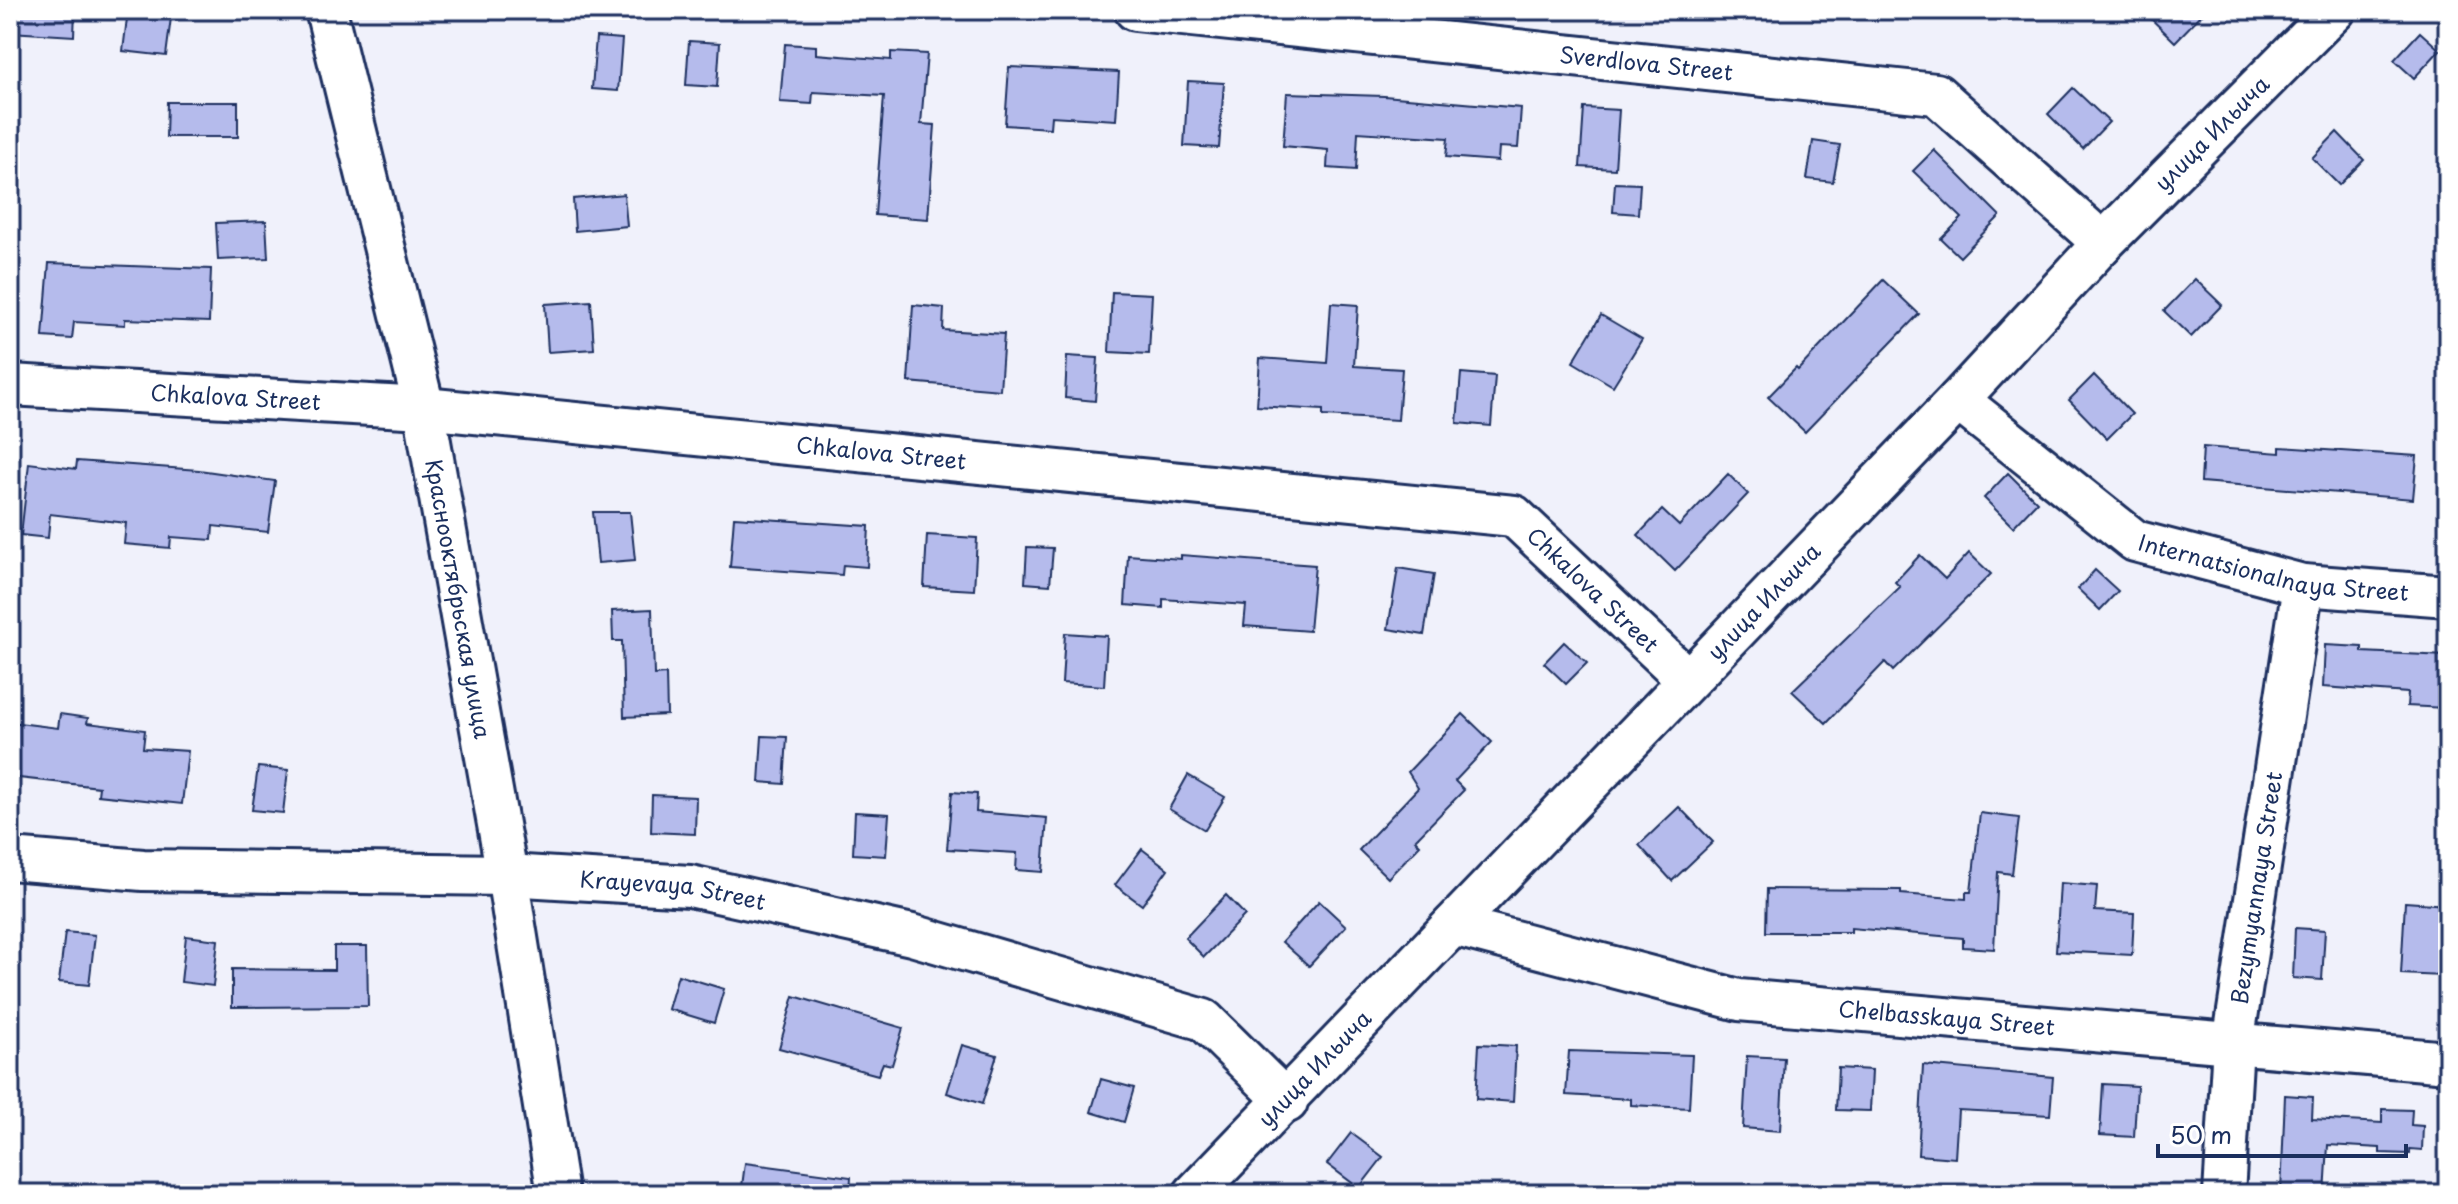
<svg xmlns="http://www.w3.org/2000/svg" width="2458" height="1204" font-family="'Playpen Sans',sans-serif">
  <rect width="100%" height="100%" fill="#f0f1fb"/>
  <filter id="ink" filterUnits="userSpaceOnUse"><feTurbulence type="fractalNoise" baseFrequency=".0125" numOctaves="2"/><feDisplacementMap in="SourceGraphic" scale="16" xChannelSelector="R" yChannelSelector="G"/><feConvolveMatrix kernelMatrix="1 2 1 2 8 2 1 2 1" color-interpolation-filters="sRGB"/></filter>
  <g filter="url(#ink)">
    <g fill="#b5bbec" stroke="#1b2f5e" stroke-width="2">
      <path d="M10 10H75L74 36 10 32Z"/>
      <path d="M128 10H172L166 56 123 51Z"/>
      <path d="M2142 10H2206L2175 42Z"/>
      <path d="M2420 32 2440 50 2414 78 2394 60Z"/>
      <path d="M596 37 622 39 618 91 592 89Z"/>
      <path d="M689 41 720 43 717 87 686 85Z"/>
      <path d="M785 44 816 46V54L891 60V52L927 54 921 124 935 125 928 219 875 215 884 96 813 92 812 104 780 102Z"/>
      <path d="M1009 67 1119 72 1116 120 1051 116 1050 128 1005 125Z"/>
      <path d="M1188 81 1224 83 1219 148 1184 146Z"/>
      <path d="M2073 88 2109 122 2083 149 2048 114Z"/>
      <path d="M1287 93 1384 96 1521 108 1518 148 1499 147 1498 161 1446 157 1448 138 1358 132 1356 170 1327 168 1328 150 1283 146Z"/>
      <path d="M167 102H238V137H166Z"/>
      <path d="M1584 108 1619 110 1615 169 1580 167Z"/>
      <path d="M2337 132 2364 160 2339 185 2312 158Z"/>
      <path d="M1813 141 1840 145 1833 182 1807 179Z"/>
      <path d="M1934 150 2000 216 1960 257 1941 239 1962 218 1913 171Z"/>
      <path d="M1615 183 1640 184 1638 214 1613 212Z"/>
      <path d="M624 194 627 226 575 231 573 199Z"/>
      <path d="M266 221 268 258 218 260 216 223Z"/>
      <path d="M49 263 211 269 209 322 125 319V325L74 322 72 339 43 337Z"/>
      <path d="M2195 279 2222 305 2191 337 2164 311Z"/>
      <path d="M1883 280 1919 314 1805 432 1768 397 1796 368 1798 370Z"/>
      <path d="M1112 292 1152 294 1149 354 1109 352Z"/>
      <path d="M591 301 594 349 548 352 545 304Z"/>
      <path d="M1331 303 1358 305 1354 366 1402 369 1398 420 1323 416V410L1257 406 1260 358 1327 363Z"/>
      <path d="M913 305 944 308 943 330 1004 334 1000 390 908 382Z"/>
      <path d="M1601 315 1642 339 1613 386 1573 362Z"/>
      <path d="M1067 356 1098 358 1095 401 1065 398Z"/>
      <path d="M1461 373 1495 376 1491 426 1457 423Z"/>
      <path d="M2094 375 2132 414 2107 439 2069 400Z"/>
      <path d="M2203 447 2280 453V447L2417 456 2413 499 2201 482Z"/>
      <path d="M77 461 199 470 275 481 268 532 213 526 212 540 171 537 170 548 124 544 126 523 50 514 48 538 21 535 29 463 76 469Z"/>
      <path d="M2008 473 2037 502 2013 527 1984 498Z"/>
      <path d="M1728 474 1748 494 1675 571 1638 535 1662 510 1679 526Z"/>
      <path d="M593 512H630L635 560 598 563Z"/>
      <path d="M734 517 869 526 867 567 843 565 842 575 730 567Z"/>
      <path d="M927 535 977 538 974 590 924 587Z"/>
      <path d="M1027 547 1053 548 1050 585 1025 583Z"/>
      <path d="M1969 553 1991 574 1893 671 1885 662 1826 723 1792 691 1900 587 1895 582 1920 555 1945 579Z"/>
      <path d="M1128 555 1181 559V555L1315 565 1309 631 1244 626 1246 605 1163 599V608L1125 605Z"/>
      <path d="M1398 568 1434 574 1424 635 1388 629Z"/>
      <path d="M2095 570 2118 591 2100 610 2078 589Z"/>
      <path d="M652 609 654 675 666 674 667 715 624 717 622 641H613L612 611Z"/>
      <path d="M1065 633 1107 636 1104 686 1062 683Z"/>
      <path d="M1564 642 1587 663 1566 684 1544 663Z"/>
      <path d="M2325 645 2362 647V652L2447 656 2445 708 2407 706 2408 693 2323 687Z"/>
      <path d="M60 714 88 718 87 723 145 730 143 748 188 751 182 804 98 795 99 787 10 777V722L58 728Z"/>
      <path d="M1463 714 1492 742 1455 781 1464 790 1415 840 1420 845 1388 878 1359 850 1418 788 1408 772Z"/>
      <path d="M762 736 787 737 784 784 759 782Z"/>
      <path d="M258 767 288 770 283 813 252 810Z"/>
      <path d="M1188 775 1225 797 1205 830 1169 809Z"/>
      <path d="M952 792 977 794 976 812 1047 818 1043 872 1016 870 1017 853 947 849Z"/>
      <path d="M652 795 696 797 695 834 651 832Z"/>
      <path d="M1679 807 1713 842 1672 881 1639 845Z"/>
      <path d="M855 812 889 814 886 856 853 854Z"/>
      <path d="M1980 813 2019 818 2012 874 1998 872 1994 949 1963 947V938L1851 928V932H1766L1767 889 1901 890V894L1966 899V892H1971Z"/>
      <path d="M1142 849 1168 869 1142 905 1115 885Z"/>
      <path d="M2060 883 2097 886 2095 911 2134 913 2132 955 2056 951Z"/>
      <path d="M1226 895 1245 915 1204 957 1185 938Z"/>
      <path d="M1319 901 1346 926 1309 966 1282 942Z"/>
      <path d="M2405 902 2447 905 2442 976 2401 974Z"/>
      <path d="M2295 928 2325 930 2322 980 2293 978Z"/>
      <path d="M65 932 95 935 89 985 59 982Z"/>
      <path d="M186 936 218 940 213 986 181 982Z"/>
      <path d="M334 946H367L368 1006 232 1007V969L334 970Z"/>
      <path d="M678 975 724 989 714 1023 668 1009Z"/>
      <path d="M794 996 903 1028 892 1065 883 1063 878 1075 779 1048Z"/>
      <path d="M1479 1044 1516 1046 1513 1102 1476 1099Z"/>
      <path d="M962 1045 997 1055 982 1104 947 1093Z"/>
      <path d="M1569 1051 1692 1055 1689 1108 1631 1105V1099L1566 1095Z"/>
      <path d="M1747 1056 1784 1058 1780 1131 1743 1128Z"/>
      <path d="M1923 1065 2053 1077 2050 1115 1958 1110 1955 1158 1918 1155Z"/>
      <path d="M1838 1068 1872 1070 1870 1111 1836 1110Z"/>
      <path d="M1101 1079 1134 1088 1124 1122 1091 1112Z"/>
      <path d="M2103 1084 2137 1086 2134 1137 2100 1135Z"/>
      <path d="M2285 1095 2313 1097 2312 1119 2382 1123V1109L2412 1110 2411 1125 2423 1126 2422 1150 2410 1149V1154L2380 1153V1148L2328 1145 2325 1194H2281Z"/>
      <path d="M1351 1133 1383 1157 1359 1188 1327 1164Z"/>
      <path d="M745 1163 851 1177 850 1194H741Z"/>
    </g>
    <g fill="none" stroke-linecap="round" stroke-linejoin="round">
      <defs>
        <g id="minor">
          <path id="s1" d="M326 10 424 408 507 875 558 1194"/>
          <path id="s2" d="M1135 10 1936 94 2103 243"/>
          <path id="s3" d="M10 385 424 408 1514 516 1687 679"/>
          <path id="s4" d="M1958 400 2135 541 2303 585 2448 596"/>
          <path id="s5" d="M10 859 143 870 507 875 690 886 912 935 1204 1020 1287 1102"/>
          <path id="s6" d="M1453 925 1739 1000 2448 1062"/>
          <path id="s7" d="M1194 1194 1958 400 2103 243 2335 10"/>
          <path id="s8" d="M2224 1194 2233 1044 2303 585"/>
        </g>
      </defs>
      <use href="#minor" stroke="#1b2f5e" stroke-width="46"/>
      <use href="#minor" stroke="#fff" stroke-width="40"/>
    </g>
  </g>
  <g text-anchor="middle" stroke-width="6" stroke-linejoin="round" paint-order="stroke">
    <g font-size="22" fill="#1b2f5e" stroke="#fff">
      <text dy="8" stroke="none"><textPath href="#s2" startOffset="514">Sverdlova Street</textPath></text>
      <text dy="8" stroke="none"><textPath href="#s7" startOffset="1470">улица Ильича</textPath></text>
      <text dy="8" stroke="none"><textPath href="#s3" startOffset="226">Chkalova Street</textPath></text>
      <text dy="8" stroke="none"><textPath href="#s3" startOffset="874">Chkalova Street</textPath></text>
      <text dy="8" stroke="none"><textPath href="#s4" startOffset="368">Internatsionalnaya Street</textPath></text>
      <text dy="8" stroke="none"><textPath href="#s3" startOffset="1618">Chkalova Street</textPath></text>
      <text dy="8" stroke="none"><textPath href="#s1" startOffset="604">Краснооктябрьская улица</textPath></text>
      <text dy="8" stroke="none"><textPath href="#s7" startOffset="822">улица Ильича</textPath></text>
      <text dy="8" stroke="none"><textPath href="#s8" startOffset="308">Bezymyannaya Street</textPath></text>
      <text dy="8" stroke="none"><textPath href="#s5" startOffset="664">Krayevaya Street</textPath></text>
      <text dy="8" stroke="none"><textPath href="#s6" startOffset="504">Chelbasskaya Street</textPath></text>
      <text dy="8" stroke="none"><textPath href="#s7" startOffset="174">улица Ильича</textPath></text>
    </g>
  </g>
  <rect width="2458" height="1204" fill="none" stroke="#fff" stroke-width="40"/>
  <rect x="20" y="20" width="2418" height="1164" fill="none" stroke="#1b2f5e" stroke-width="3" filter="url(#ink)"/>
  <path d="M2158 1144v12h248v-12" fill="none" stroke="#1b2f5e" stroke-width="4"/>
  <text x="2170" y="1144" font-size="24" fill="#1b2f5e" stroke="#ffffff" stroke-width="6" paint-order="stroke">50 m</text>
</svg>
